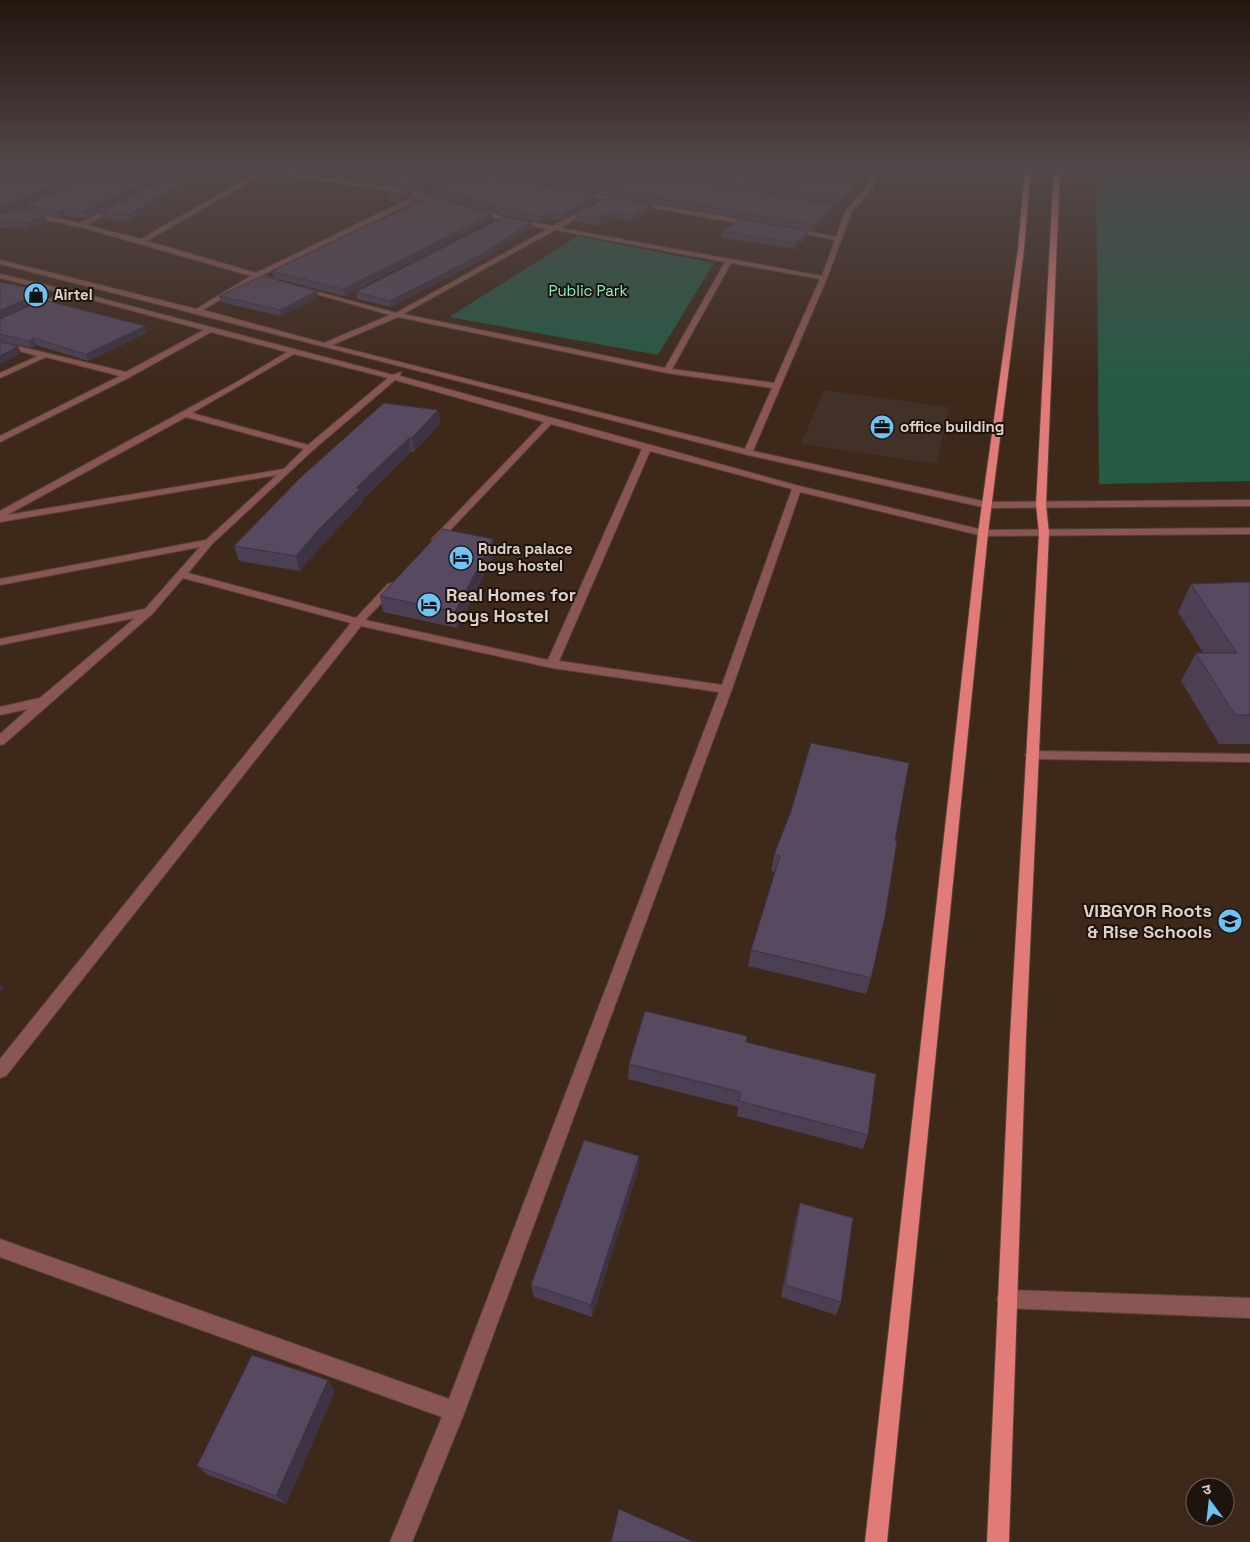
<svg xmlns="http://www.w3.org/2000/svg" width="1250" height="1542" font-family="'Space Grotesk','Noto Sans Devanagari',sans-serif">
  <rect width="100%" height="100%" fill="#3e281a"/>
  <path fill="#423127" d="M824 390 949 407 937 464 801 444Z"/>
  <g fill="#275a45">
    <path d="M1096 167H1250V481L1099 484Z"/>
    <path d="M578 236 714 263 658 355 449 317Z"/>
  </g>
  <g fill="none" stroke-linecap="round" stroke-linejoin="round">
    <defs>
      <g id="minor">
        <path d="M245 167 424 192 440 199 437 201 423 197 262 275 277 280V282L257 278 203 310 324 343 390 315 299 289V287L396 313 548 229 503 221 476 212 478 209 504 217 553 226 589 207 591 210 560 228 822 276 835 240 789 230 792 228 836 237 846 210 867 187 876 167H880L873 188 852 211 827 278 753 451 987 502 1250 500V506L987 508 748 455 0 264V260L196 309 251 276 80 227 18 214 0 219V215L18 210 80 223 116 205 118 208 86 225 141 239 260 171ZM266 172 417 195 256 273 147 241ZM555 230 725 262 665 368 403 314ZM731 263 820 279 774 383 672 369ZM398 317 667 373 772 388 745 449 332 345Z"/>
        <path d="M421 167H431L487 177 484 179Z"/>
        <path d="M582 192 755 222 758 224 755 226 580 195Z"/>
        <path d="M0 274 96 297 393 375 401 372 400 376 799 486 983 530 1250 528V534L983 536 800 492 732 689 465 1411 412 1542H390L442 1417 0 1257V1239L449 1399 719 692 552 668 361 626 6 1076 0 1078V1059L351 623 183 578 152 614 4 744 0 745V734L28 709 0 715V707L40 698 135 618 0 645V639L145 609 200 547 0 585V579L206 540 277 475 0 522V511L237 382 287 352 211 332 130 377 0 442V436L120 376 46 357 0 378V373L38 356 0 346V342L126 372 204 330 70 294 36 309H32V307L62 293 0 278ZM294 354 388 378 308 445 192 413ZM395 380 544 422 432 539V543H438L551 424 642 449 548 660 365 620 396 588 397 586 392 583 388 584 356 618 188 573 212 544 313 450ZM186 417 304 449 284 469 7 515ZM650 451 792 489 722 685 559 661Z"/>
        <path d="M1031 751 1250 754V762L1031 759 1025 755Z"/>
        <path d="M1006 1290 1250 1298V1318L1006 1308 999 1306 997 1299 999 1292Z"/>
      </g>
      <g id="major">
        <path d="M1025 167H1031L1024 249 988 533 887 1542H865L978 533 1018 249Z"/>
        <path d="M1054 167H1060L1046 505 1049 533 1026 1037 1009 1542H987L1010 1037 1039 533 1036 505Z"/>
      </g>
    </defs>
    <use href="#minor" stroke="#584336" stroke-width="2"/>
    <use href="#major" stroke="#584336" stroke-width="2"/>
    <use href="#minor" fill="#895654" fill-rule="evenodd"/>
    <use href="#major" fill="#e17b78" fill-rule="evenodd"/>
  </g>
  <g fill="#4b3f53">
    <path d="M111 167H216L217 169 130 221 102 219 100 213 184 170 87 218 65 216 60 218 30 211 27 205Z"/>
    <path d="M313 167H607L835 211 814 231 482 173V168L470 171 432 167 458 177 423 191 309 174 308 169Z"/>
    <path d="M607 167H762L857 189 841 205Z"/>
    <path d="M434 189 597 195V201L564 219H546L541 222 504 215 435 195Z"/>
    <path d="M411 191 412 197 399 203 389 202 388 196Z"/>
    <path d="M423 193 493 219 344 296 274 278 272 271 412 205 411 199Z"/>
    <path d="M609 197 652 210 633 222 611 218 598 226 576 221V215Z"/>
    <path d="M0 214 47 223 28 229 0 228Z"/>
    <path d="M532 222V228L478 262 391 307 357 299 356 292Z"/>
    <path d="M722 231H808L807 237 795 249 722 238Z"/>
    <path d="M317 291 318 297 281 316 221 302 219 296Z"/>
    <path d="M0 319 145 326 147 333 88 361 36 345 32 348 0 341Z"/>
    <path d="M438 410 440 424 414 452H411L362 500V503L322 545 300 571 239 561 234 546Z"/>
    <path d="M495 554 457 628 383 612 380 596Z"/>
    <path d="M1250 582V744H1219L1181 681 1196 653H1203L1178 612 1191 584Z"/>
    <path d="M895 840 871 978 866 994 748 966 751 950 775 872 771 871 774 855Z"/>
    <path d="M746 1042 868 1135 863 1149 737 1116 738 1107 628 1079 629 1064Z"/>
    <path d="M639 1156 638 1170 592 1317 534 1297 531 1285Z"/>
    <path d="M800 1203 841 1302 836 1315 781 1297 796 1217Z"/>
    <path d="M335 1391 286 1504 208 1475 197 1466Z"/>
  </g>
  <g fill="#3d3343">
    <path d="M0 167H14L0 173Z"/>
    <path d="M96 167H110L15 209 0 213V207Z"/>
    <path d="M177 167H191L87 218 84 211Z"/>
    <path d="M210 167H216L217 169 130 221 128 215Z"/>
    <path d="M469 167H486L470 171Z"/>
    <path d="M458 171V177L423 191 422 185Z"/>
    <path d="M858 184 857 189 841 205 842 199Z"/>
    <path d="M411 191 412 197 399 203 398 197Z"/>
    <path d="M597 195V201L564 219V213Z"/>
    <path d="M652 204V210L633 222V216Z"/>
    <path d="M835 205V211L814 231V225Z"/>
    <path d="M63 210 65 216 60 218 58 212Z"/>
    <path d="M611 212V218L598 226V219Z"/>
    <path d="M492 214 493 219 344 296 343 289Z"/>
    <path d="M546 214V219L541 222V217Z"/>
    <path d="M44 216 47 223 28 229 26 223Z"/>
    <path d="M532 222V228L478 262 391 307 390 301Z"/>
    <path d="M808 231 807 237 795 249 796 243Z"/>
    <path d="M39 290 41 296 32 300 34 303 0 318V310L25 295Z"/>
    <path d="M317 291 318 297 281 316 280 310Z"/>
    <path d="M145 326 147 333 88 361 86 354Z"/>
    <path d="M33 338 36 345 32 348 29 341Z"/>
    <path d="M18 346 21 353 0 365V356Z"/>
    <path d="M438 410 440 424 414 452 412 438Z"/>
    <path d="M409 438 411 452 362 500V503L322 545 300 571 296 556 318 530 356 488Z"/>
    <path d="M493 539 495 554 457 628 455 612Z"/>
    <path d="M0 983 4 988 0 992Z"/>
    <path d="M639 1156 638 1170 592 1317 591 1305Z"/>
    <path d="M328 1380 335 1391 286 1504 276 1496Z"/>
  </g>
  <g fill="#574960" stroke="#3d3343">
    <path d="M15 167H96L13 203 0 207V174Z"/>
    <path d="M111 167H177L84 211 63 210 58 212 27 205Z"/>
    <path d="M190 167H210L128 215 100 213Z"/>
    <path d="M313 167H430L458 171 422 185 308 169Z"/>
    <path d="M484 167H606L835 205 814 225 482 168Z"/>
    <path d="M641 167H762L858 184 842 199Z"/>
    <path d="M471 173 597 195 564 213 546 214 541 217 504 209 434 189Z"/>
    <path d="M401 190 411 191 398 197 388 196Z"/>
    <path d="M423 193 492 214 343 289 272 271 421 201 411 199Z"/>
    <path d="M609 197 652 204 633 216 611 212 598 219 576 215Z"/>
    <path d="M16 210 44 216 26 223 0 221V214Z"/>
    <path d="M504 217 532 222 478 256 390 301 356 292Z"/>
    <path d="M740 219 808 231 796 243 722 231Z"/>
    <path d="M262 276 317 291 280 310 219 296Z"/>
    <path d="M0 282 39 290 25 295 31 297 0 310Z"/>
    <path d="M43 300 145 326 86 354 33 338 29 341 0 334V319Z"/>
    <path d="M0 342 18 346 0 356Z"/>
    <path d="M384 403 438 410 412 438H409L356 488 360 489 318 530 296 556 234 546 301 477Z"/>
    <path d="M443 529 493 539 455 612 380 596Z"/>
    <path d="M1250 582V715H1235L1196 653H1237L1191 584Z"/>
    <path d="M811 743 909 763 895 840 897 841 885 916 871 978 751 950 780 856 774 855 791 811Z"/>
    <path d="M645 1011 747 1036 746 1042 876 1074 868 1135 739 1101 741 1092 629 1064Z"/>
    <path d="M584 1140 639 1156 591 1305 531 1285Z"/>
    <path d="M800 1203 853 1218 841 1302 785 1285Z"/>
    <path d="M252 1355 328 1380 276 1496 197 1466Z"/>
    <path d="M619 1509 694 1542H611Z"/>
  </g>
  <linearGradient id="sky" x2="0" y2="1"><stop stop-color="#22160e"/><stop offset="0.44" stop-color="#524849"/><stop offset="1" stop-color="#524849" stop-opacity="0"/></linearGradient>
  <rect width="1250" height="382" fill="url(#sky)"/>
  <defs>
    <symbol id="shop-disc" viewBox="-11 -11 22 22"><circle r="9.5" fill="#6fc2f4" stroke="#1d140d"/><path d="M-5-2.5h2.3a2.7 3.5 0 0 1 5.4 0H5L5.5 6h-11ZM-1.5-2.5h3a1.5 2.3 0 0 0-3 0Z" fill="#111"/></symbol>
    <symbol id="office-disc" viewBox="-11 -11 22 22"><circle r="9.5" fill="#6fc2f4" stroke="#1d140d"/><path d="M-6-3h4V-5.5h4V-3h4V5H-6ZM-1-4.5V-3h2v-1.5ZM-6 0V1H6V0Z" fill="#111"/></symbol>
    <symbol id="hotel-disc" viewBox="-11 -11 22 22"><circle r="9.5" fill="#6fc2f4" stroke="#1d140d"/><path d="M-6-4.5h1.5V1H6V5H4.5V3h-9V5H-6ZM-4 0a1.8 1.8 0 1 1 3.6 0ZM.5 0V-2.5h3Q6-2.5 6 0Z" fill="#111"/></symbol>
    <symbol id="school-disc" viewBox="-11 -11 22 22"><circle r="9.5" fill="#6fc2f4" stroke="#1d140d"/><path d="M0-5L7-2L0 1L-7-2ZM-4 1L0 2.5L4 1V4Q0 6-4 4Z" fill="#111"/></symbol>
  </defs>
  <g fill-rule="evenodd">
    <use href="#shop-disc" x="22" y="281" width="28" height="28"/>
    <use href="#office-disc" x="868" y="413" width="28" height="28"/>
    <use href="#hotel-disc" x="447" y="544" width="28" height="28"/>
    <use href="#hotel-disc" x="415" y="591" width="28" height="28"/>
    <use href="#school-disc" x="1216" y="907" width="28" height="28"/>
  </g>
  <g text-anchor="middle" stroke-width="4" stroke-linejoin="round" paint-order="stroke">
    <g font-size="15" fill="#87f3c4" stroke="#1d140d">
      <text x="588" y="296">Public Park</text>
    </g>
    <g font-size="15" font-weight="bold" fill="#dfd1c8" stroke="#1d140d" text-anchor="start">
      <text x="54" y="300">Airtel</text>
      <text x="900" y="432">office building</text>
      <text x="478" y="554">Rudra palace<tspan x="478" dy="17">boys hostel</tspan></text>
    </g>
    <g font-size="18" font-weight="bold" fill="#dfd1c8" stroke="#1d140d" text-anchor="start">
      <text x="446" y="601">Real Homes for<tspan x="446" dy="21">boys Hostel</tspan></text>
      <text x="1212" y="917" text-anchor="end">VIBGYOR Roots<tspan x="1212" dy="21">&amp; Rise Schools</tspan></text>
    </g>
  </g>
  <g transform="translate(1210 1502) rotate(345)"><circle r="24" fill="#1d140d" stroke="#6b6058"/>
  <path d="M0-4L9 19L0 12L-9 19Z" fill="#6fc2f4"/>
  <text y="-8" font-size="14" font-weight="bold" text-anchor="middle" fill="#dfd1c8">उ</text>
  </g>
</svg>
